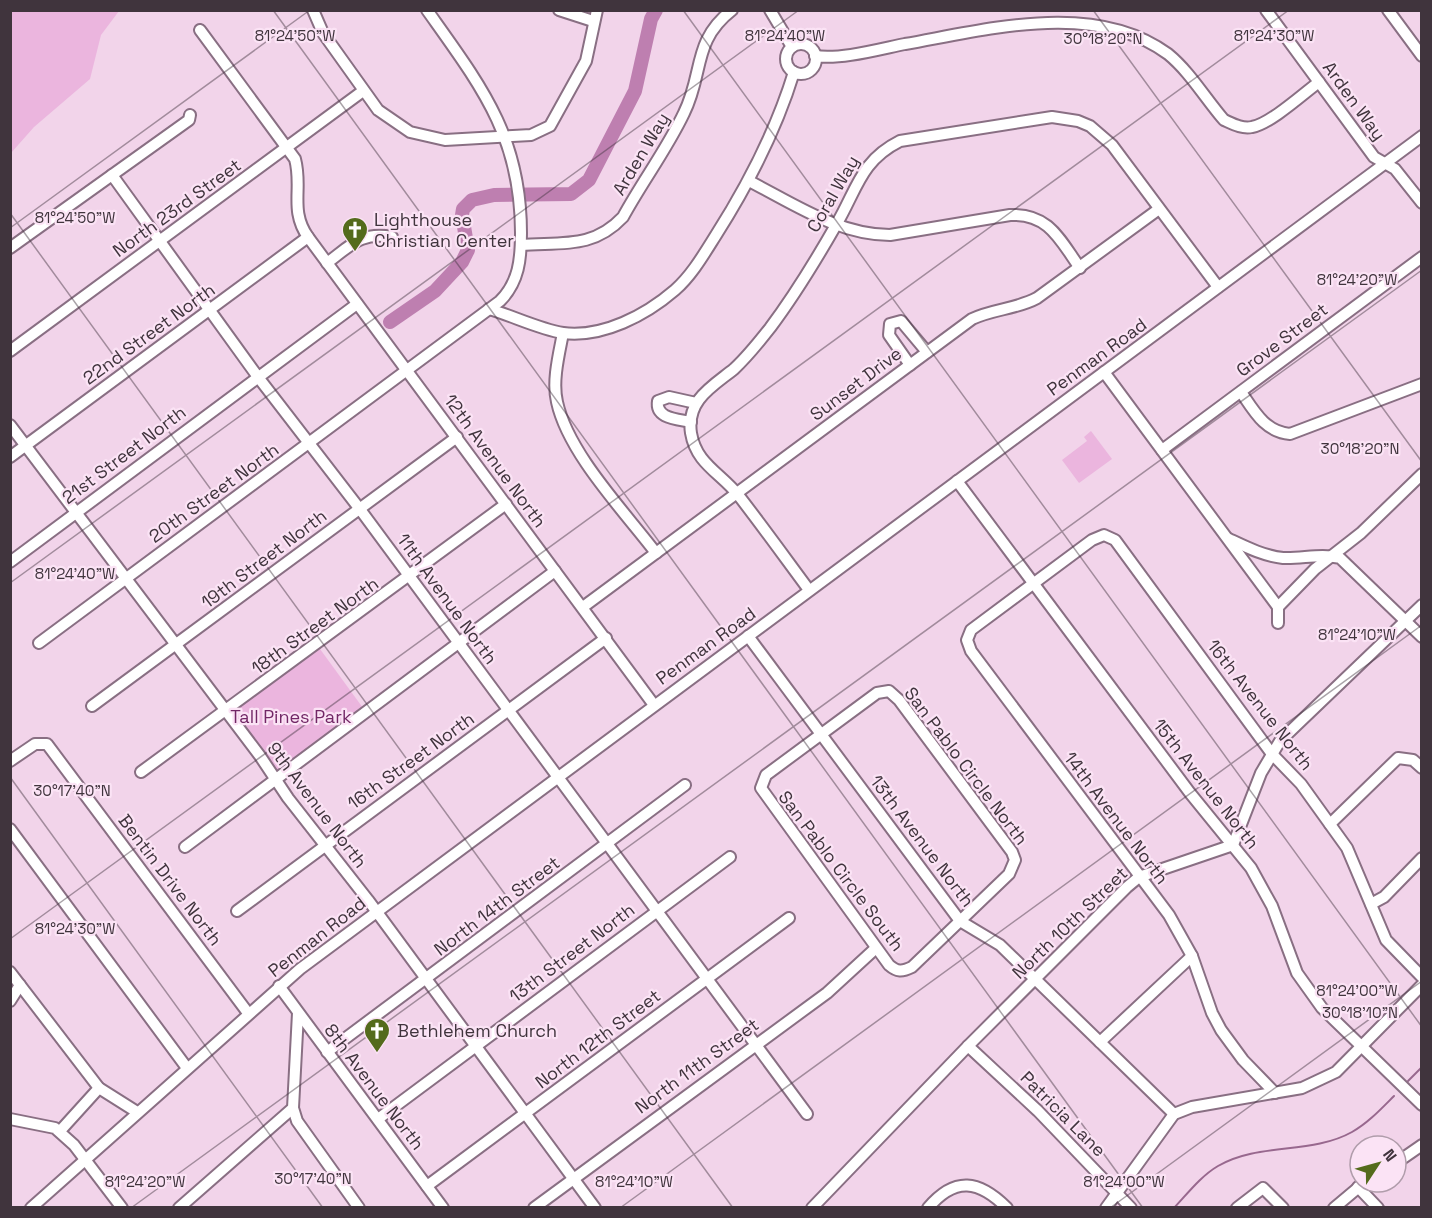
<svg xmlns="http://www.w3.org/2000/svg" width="1432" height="1218" font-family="'Space Grotesk',sans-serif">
  <rect width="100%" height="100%" fill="#f2d4ea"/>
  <g fill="#ebb5de">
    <path d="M10 11H119L101 35 90 79 34 127 11 153Z"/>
    <path d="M1091 431 1112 459 1079 483 1062 460 1087 441 1084 437Z"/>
    <path d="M320 649 363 708 277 774 232 712Z"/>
  </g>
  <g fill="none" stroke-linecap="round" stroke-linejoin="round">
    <g stroke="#98688e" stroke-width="2">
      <path d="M1408 1081 1422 1067"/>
      <path d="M1174 1208C1188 1193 1201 1176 1218 1166 1259 1142 1311 1155 1352 1132 1368 1123 1381 1109 1394 1096"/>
    </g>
    <path stroke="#be7fb0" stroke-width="14" d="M390 322 435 291 462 262 468 250 462 215 463 209 472 200 494 195 571 194 589 180 635 91 651 19 656 10"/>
    <defs>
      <g id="minor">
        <path d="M313 10 323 33 378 110 410 132 445 140 531 135 550 126 586 61 597 10"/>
        <path d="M559 10 593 21"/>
        <path d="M770 10 792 47"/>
        <path d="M1266 10 1374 157 1395 169 1422 203"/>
        <path d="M1388 10 1422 56"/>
        <path d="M200 30 295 159C303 188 289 210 308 237L654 705"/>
        <circle cx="801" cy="59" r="15"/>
        <path d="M815 56C841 60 880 49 905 44 990 29 1095 0 1168 54 1190 72 1205 98 1224 120 1233 124 1242 129 1252 127 1270 124 1303 94 1319 82"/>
        <path d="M112 175 258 377 359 508 807 1114"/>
        <path d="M749 181C794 204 839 235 890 235L1010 215C1049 213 1060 240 1080 268"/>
        <path d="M521 245C562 242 593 249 623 217 642 182 667 149 684 113 704 73 692 41 732 10"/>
        <path d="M10 248 189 120 190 115"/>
        <path d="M327 263C350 246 361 231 392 237"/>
        <path d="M489 309C513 316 539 329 563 333 603 338 646 315 675 290 692 275 704 254 716 235 749 183 776 131 794 72"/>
        <path d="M563 333C559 354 552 381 557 402 568 453 624 511 656 553"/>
        <path d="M10 351 363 91"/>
        <path d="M910 365 889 335 890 324 901 321 927 352"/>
        <path d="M1104 372 1278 607"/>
        <path d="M1241 392C1254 411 1265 432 1290 434L1422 384"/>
        <path d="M691 422C678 419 655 419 658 401L669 397 696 403"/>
        <path d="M10 425 260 756 288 798 368 900 595 1208"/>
        <path d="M1162 450 1422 257"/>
        <path d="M10 457 308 237"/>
        <path d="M957 481 1190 793 1251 868 1272 906 1297 973 1322 1008 1422 1105"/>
        <path d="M1229 539C1246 547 1264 556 1283 558 1302 559 1321 553 1340 558L1422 637"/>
        <path d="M10 562 357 304"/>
        <path d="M809 590C786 559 763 527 739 496 721 473 696 464 691 433 686 400 713 386 734 369 747 357 759 342 770 328 794 296 816 260 836 225 857 190 860 161 900 141L1052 117 1078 121 1090 126 1112 145 1218 287"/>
        <path d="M583 607 972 319C993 309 1017 309 1037 298L1159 209"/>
        <path d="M1278 607 1315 569 1361 533 1422 474"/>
        <path d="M1278 607V623"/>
        <path d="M748 636 960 921 1000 945 1174 1114"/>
        <path d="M39 643 500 301C519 282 521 259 521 233 521 136 481 86 427 10"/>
        <path d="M889 691 899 700 1012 852 1015 860 1009 874 912 967C902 972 897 972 889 965L761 788 766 775 877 693Z"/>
        <path d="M92 706 457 437"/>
        <path d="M10 761 35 744H47L248 1013"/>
        <path d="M141 772 506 504"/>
        <path d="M1330 824 1398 758 1413 760 1422 768"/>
        <path d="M10 829 187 1068"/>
        <path d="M185 847 555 571"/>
        <path d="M1371 904 1384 897 1422 858"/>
        <path d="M237 911 606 638"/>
        <path d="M10 972 99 1088 137 1112"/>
        <path d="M279 986 443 1208"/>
        <path d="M10 1001 20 985"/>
        <path d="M1100 1042 1192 956"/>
        <path d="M968 1046 1038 1111 1131 1208"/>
        <path d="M327 1052 685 785"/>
        <path d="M1275 1093 1243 1060 1221 1030 1212 1013 1192 956 1169 915 971 651 967 640 971 630 1092 540 1104 535 1115 540 1272 754 1301 784 1347 848 1386 940 1422 977"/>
        <path d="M293 1108 297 1121 359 1208"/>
        <path d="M10 1119 55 1128 74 1145 122 1208"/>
        <path d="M378 1119 730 857"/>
        <path d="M60 1131 99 1088"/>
        <path d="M1396 1163 1422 1145"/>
        <path d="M427 1186 789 918"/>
        <path d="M1358 1187 1378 1208"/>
        <path d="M31 1208 300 969 1422 136"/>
        <path d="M179 1208 293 1108 298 1013"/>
        <path d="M534 1208 827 993 876 948"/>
        <path d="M812 1208 968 1046 1127 887 1139 877 1233 845 1261 773 1280 741 1422 605"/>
        <path d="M928 1208C955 1176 979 1180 1007 1208"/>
        <path d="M1106 1208 1174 1114 1192 1107 1302 1088 1336 1072 1422 985"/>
        <path d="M1237 1208 1263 1188 1283 1208"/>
        <path d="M1334 1208 1365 1182"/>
      </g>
    </defs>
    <use href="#minor" stroke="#896f83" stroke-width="14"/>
    <use href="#minor" stroke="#fff" stroke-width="10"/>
  </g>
  <path fill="none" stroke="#40343d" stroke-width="1.5" stroke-opacity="0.45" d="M273 10 1143 1208M683 10 1422 1027M1093 10 1422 462M10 213 733 1208M10 228 310 10M10 583 799 10M10 777 323 1208M10 939 1289 10M131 1208 1422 270M620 1208 1422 625M1110 1208 1422 981"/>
  <defs>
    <symbol id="church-pin" viewBox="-11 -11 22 30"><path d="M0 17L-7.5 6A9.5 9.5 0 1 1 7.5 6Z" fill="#546b1c" stroke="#fbe3f5"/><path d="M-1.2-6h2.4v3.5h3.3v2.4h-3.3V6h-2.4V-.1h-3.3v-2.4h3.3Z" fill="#fff"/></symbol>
  </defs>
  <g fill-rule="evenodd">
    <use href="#church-pin" x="340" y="215" width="30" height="40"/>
    <use href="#church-pin" x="362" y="1016" width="30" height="40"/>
  </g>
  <g text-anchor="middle" stroke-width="4.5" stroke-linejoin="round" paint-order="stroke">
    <g font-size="18" fill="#40343d" stroke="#fbe3f5">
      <text transform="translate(1354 101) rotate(54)" y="6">Arden Way</text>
      <text transform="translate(641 154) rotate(-59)" y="6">Arden Way</text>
      <text transform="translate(833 194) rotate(-60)" y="6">Coral Way</text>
      <text transform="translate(177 208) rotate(-36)" y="6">North 23rd Street</text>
      <text transform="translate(149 334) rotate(-36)" y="6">22nd Street North</text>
      <text transform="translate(1282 340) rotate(-37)" y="6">Grove Street</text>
      <text transform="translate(1097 357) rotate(-36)" y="6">Penman Road</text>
      <text transform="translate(856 384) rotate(-37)" y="6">Sunset Drive</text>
      <text transform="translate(124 455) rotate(-37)" y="6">21st Street North</text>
      <text transform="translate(495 461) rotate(54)" y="6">12th Avenue North</text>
      <text transform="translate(214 493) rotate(-36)" y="6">20th Street North</text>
      <text transform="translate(264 559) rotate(-37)" y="6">19th Street North</text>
      <text transform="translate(447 599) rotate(54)" y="6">11th Avenue North</text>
      <text transform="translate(315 626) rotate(-36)" y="6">18th Street North</text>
      <text transform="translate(706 646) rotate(-36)" y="6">Penman Road</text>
      <text transform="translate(1260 705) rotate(52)" y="6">16th Avenue North</text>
      <text transform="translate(411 761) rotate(-36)" y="6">16th Street North</text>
      <text transform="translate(966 766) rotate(53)" y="6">San Pablo Circle North</text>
      <text transform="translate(1206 784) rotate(52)" y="6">15th Avenue North</text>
      <text transform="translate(317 805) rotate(53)" y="6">9th Avenue North</text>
      <text transform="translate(1116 818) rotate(53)" y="6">14th Avenue North</text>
      <text transform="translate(922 841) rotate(53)" y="6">13th Avenue North</text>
      <text transform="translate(841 871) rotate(53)" y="6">San Pablo Circle South</text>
      <text transform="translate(170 880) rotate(53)" y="6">Bentin Drive North</text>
      <text transform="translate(497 906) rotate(-37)" y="6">North 14th Street</text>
      <text transform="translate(1070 923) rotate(-44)" y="6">North 10th Street</text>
      <text transform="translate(317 937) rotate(-38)" y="6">Penman Road</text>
      <text transform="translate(572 953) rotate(-37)" y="6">13th Street North</text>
      <text transform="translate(598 1039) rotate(-37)" y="6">North 12th Street</text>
      <text transform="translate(697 1066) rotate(-36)" y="6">North 11th Street</text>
      <text transform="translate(374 1087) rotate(53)" y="6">8th Avenue North</text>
      <text transform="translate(1063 1114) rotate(45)" y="6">Patricia Lane</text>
    </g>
    <g font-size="18" fill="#40343d" stroke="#fbe3f5" text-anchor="start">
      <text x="374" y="226">Lighthouse<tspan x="374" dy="21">Christian Center</tspan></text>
      <text x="397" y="1037">Bethlehem Church</text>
    </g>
    <g font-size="18" fill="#722766" stroke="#fbe3f5">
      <text x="291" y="723">Tall Pines Park</text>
    </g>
  </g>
  <g font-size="15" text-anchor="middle" fill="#40343d" stroke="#fbe3f5" stroke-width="4.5" stroke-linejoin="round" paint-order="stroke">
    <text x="295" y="41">81°24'50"W</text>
    <text x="785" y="41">81°24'40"W</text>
    <text x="1274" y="41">81°24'30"W</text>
    <text x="1103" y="44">30°18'20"N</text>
    <text x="75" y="223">81°24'50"W</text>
    <text x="1357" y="285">81°24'20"W</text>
    <text x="1360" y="454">30°18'20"N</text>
    <text x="75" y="579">81°24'40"W</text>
    <text x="1357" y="640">81°24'10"W</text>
    <text x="72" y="796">30°17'40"N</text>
    <text x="75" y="934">81°24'30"W</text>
    <text x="1357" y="996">81°24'00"W</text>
    <text x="1360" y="1018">30°18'10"N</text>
    <text x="313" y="1184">30°17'40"N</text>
    <text x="145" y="1187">81°24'20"W</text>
    <text x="634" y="1187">81°24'10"W</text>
    <text x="1124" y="1187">81°24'00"W</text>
  </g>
  <rect width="1432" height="1218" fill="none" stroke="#40343d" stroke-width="24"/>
  <g transform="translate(1378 1164) rotate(54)"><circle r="28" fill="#fbe3f5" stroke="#b09dab" stroke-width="1.5"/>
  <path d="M0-4.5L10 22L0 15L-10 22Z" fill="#546b1c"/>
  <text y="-9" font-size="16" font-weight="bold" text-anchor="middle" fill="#40343d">N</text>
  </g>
</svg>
